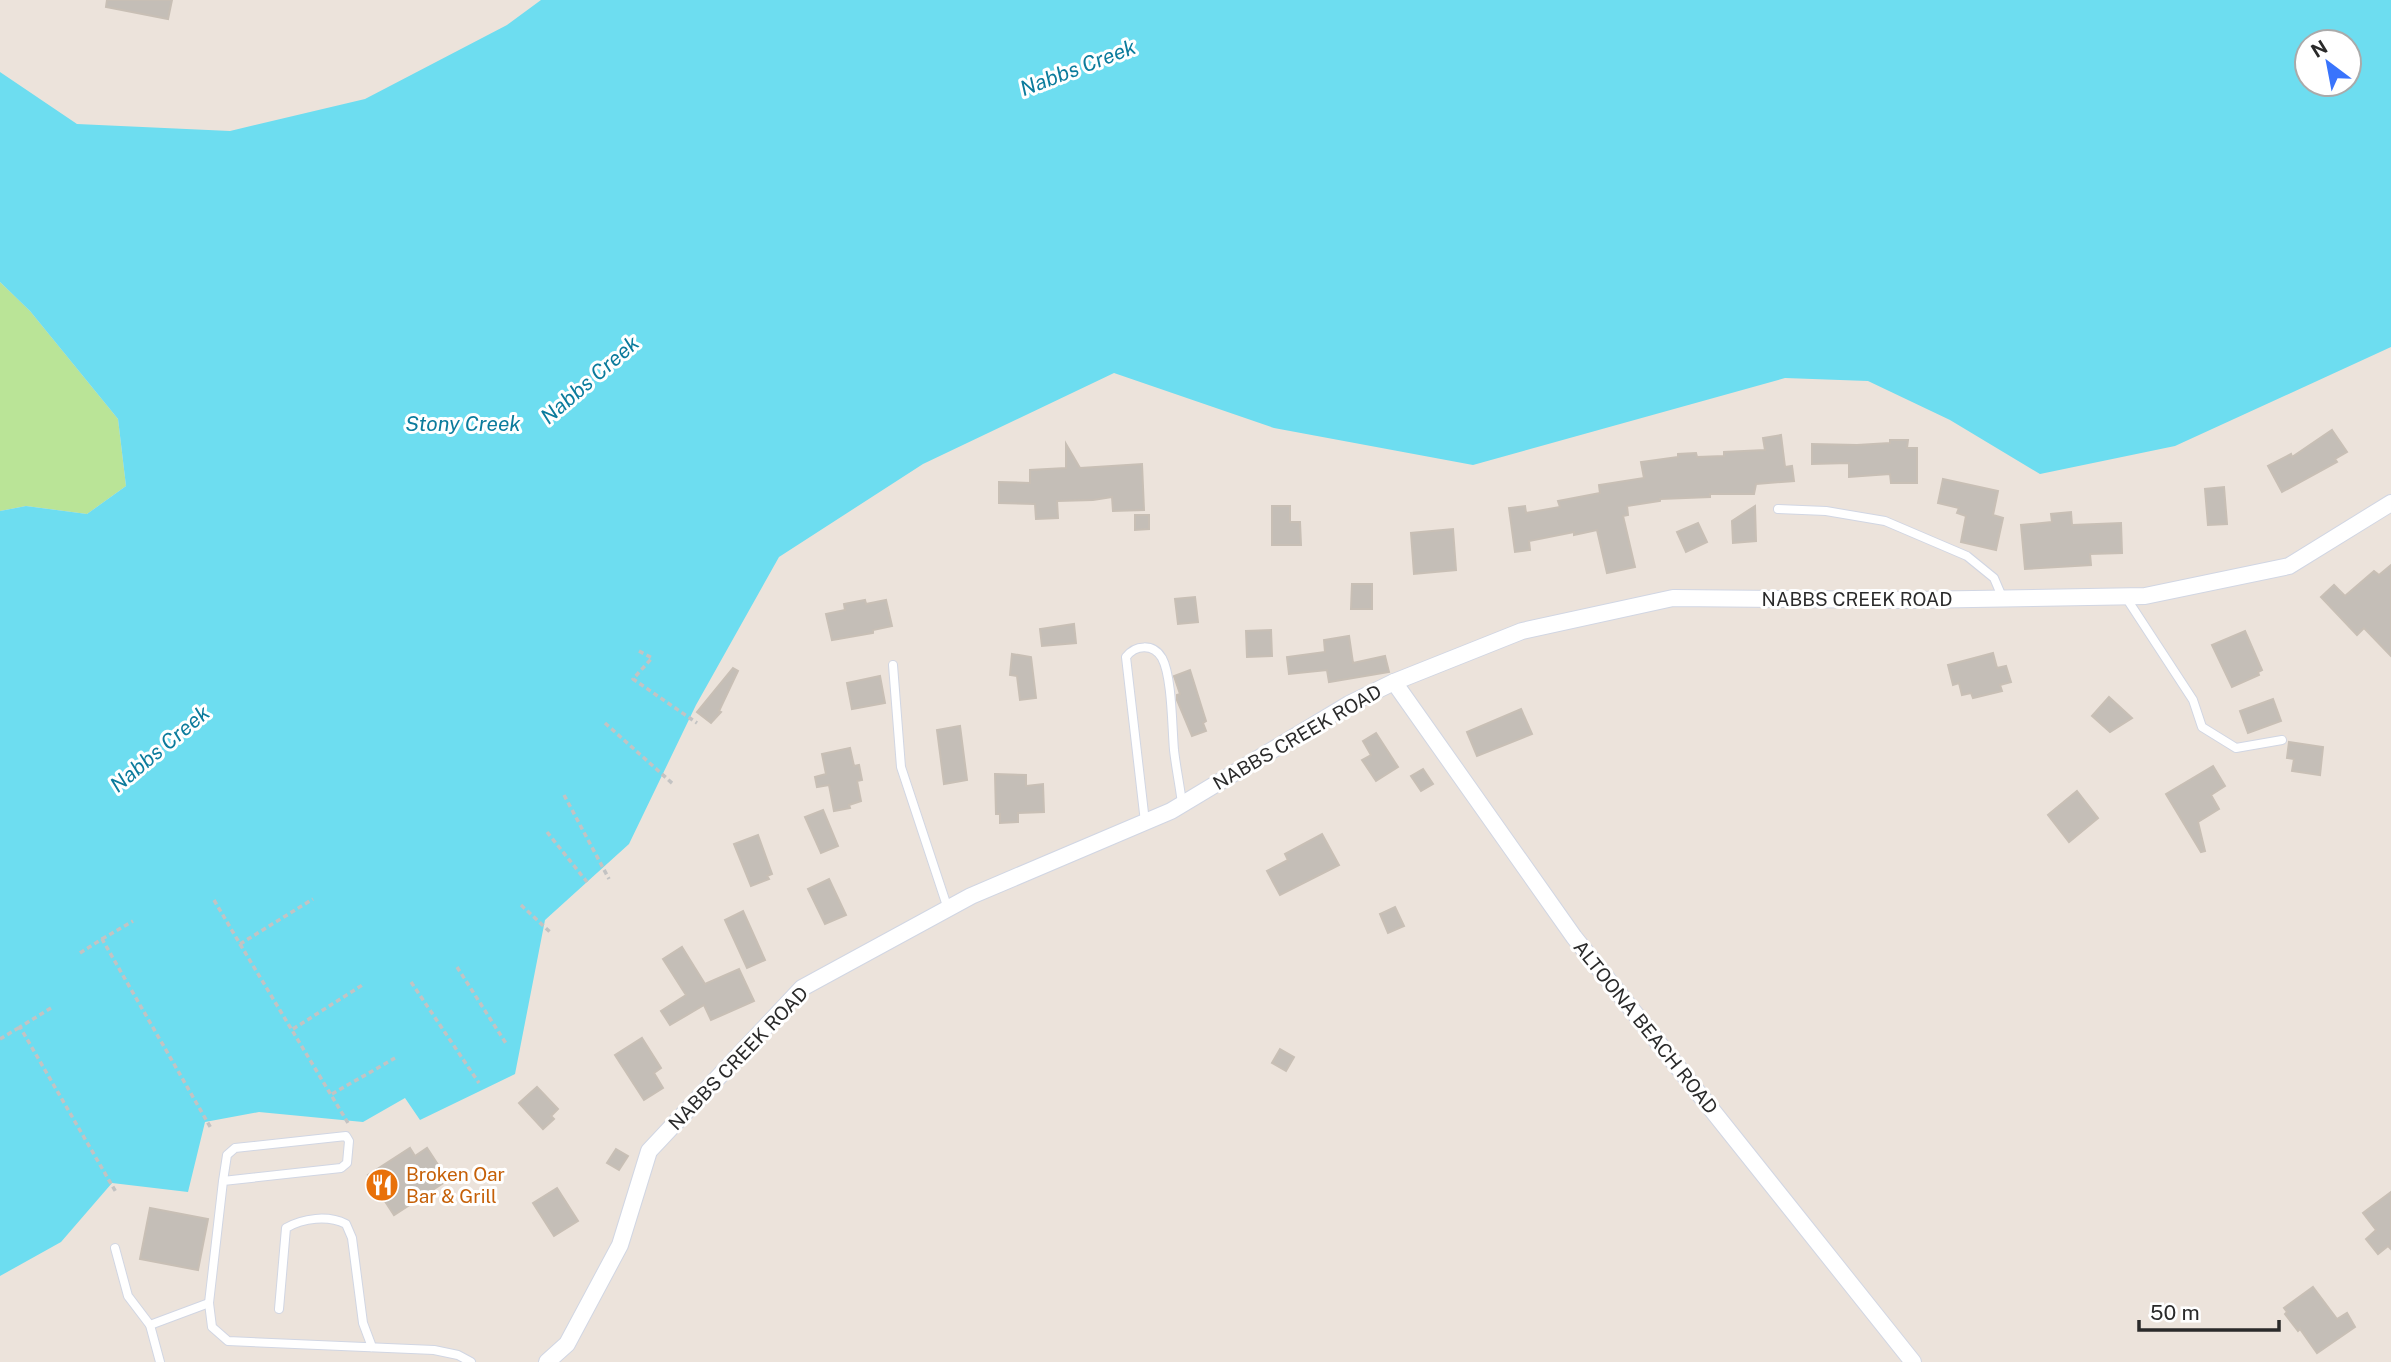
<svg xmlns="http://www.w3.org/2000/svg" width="2391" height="1362" font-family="'Public Sans',sans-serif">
  <rect width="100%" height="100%" fill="#ece3db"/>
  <path fill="#bae497" d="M0 282 30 311 118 419 126 486 87 514 26 506 0 511Z"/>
  <path fill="#6dddf0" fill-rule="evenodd" d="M541 0H2391V347L2175 446 2040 474 1950 420 1868 381 1785 378 1473 465 1274 428 1114 373 923 464 779 557 696 705 629 844 545 920 515 1074 420 1120 405 1098 363 1122 259 1112 205 1122 188 1192 112 1183 61 1242 0 1276V511L26 506 87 514 126 486 118 419 30 311 0 282V72L77 124 230 131 365 99 507 25ZM2349 42V84H2307V42Z"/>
  <g fill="#c4beb7" stroke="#c8bfb5" stroke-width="2">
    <path d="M107 0H172L168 19 106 7Z"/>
    <path d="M2332 430 2347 452 2335 459 2337 462 2282 492 2268 466 2291 454 2292 457Z"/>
    <path d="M1781 435 1785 467 1792 466 1794 481 1756 484 1754 494H1710V497L1660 499V501L1627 506 1628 515 1623 516 1635 567 1607 573 1597 530 1574 535V532L1529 541 1530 550 1515 552 1509 508 1525 506 1526 513 1560 507 1558 501 1600 493 1599 485 1644 478 1641 462 1678 457V454L1696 453 1697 457 1724 456V452L1765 450 1763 438Z"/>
    <path d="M1890 440H1908L1907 448H1917V483H1891L1890 474 1849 477V463L1812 464V444L1857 445 1890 443Z"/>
    <path d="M1066 444 1080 468 1142 464 1144 510 1113 511 1112 497 1093 500 1057 501 1058 518 1036 519 1035 504 999 503V482L1030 483V470L1066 468Z"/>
    <path d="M1943 479 1998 491 1993 515 2003 518 1996 550 1961 542 1966 516 1957 513 1959 508 1938 503Z"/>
    <path d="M2224 487 2227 524 2208 525 2205 489Z"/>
    <path d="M1272 506H1290V522H1300L1301 545H1272Z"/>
    <path d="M1755 506 1756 541 1733 543 1732 521Z"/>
    <path d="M2071 512 2072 525 2121 523 2122 553 2090 554 2091 565 2025 569 2021 525 2052 522 2051 514Z"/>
    <path d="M1135 515H1149V529L1135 530Z"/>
    <path d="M1698 523 1707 542 1686 552 1677 532Z"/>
    <path d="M1453 529 1456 570 1414 574 1411 533Z"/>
    <path d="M2391 565V656L2364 628 2357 635 2321 597 2334 585 2345 596 2374 571 2379 575Z"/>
    <path d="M1352 584H1372V609H1351Z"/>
    <path d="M1195 597 1198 622 1178 624 1175 599Z"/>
    <path d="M865 600 866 604 886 600 892 626 873 630V633L832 640 826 614 845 610 844 604Z"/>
    <path d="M1074 624 1076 643 1042 646 1040 629Z"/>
    <path d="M1271 630 1272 656 1247 657 1246 631Z"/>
    <path d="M2245 631 2262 670 2258 672 2259 675 2232 687 2212 645Z"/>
    <path d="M1349 636 1353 663 1385 656 1389 672 1329 682 1327 670 1289 674 1287 657 1325 652 1324 640Z"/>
    <path d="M1993 653 1997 668 2006 666 2011 682 2000 685 2002 691 1973 698 1971 693 1962 695 1959 683 1953 685 1948 665Z"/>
    <path d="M1012 654 1031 657 1036 698 1020 700 1017 676 1010 675Z"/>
    <path d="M733 668 738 671 719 711 721 712 711 723 697 712Z"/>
    <path d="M1190 670 1206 721 1203 723 1206 731 1192 736 1177 700V695L1180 694 1174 676Z"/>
    <path d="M880 676 885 703 852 709 847 683Z"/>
    <path d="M2109 697 2132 718 2110 732 2092 716Z"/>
    <path d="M2273 699 2281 721 2248 733 2240 711Z"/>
    <path d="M1521 709 1532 734 1477 756 1467 732Z"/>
    <path d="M960 726 967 780 944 784 937 730Z"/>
    <path d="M1376 733 1398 767 1376 781 1362 760 1371 755 1363 741Z"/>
    <path d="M2289 742 2323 747 2320 775 2292 771 2294 759 2287 758Z"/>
    <path d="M850 748 854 766 859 765 862 780 857 781 861 801 849 805 850 808 834 811 829 785 817 787 815 777 826 774 822 754Z"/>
    <path d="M2213 766 2225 786 2211 795 2219 809 2198 822 2205 851 2201 852 2166 794Z"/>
    <path d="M1423 769 1433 784 1421 791 1411 776Z"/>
    <path d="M995 774 1026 775V786L1043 784 1044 812 1018 813V822L1000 823V814H996Z"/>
    <path d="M2077 791 2098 818 2069 842 2048 815Z"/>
    <path d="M823 810 838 846 821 853 805 817Z"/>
    <path d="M1322 834 1339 865 1280 895 1267 871 1288 860 1285 854Z"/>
    <path d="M758 835 772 874 767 876 769 879 751 886 734 844Z"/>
    <path d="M829 879 846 915 825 924 808 889Z"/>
    <path d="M1395 907 1404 926 1388 933 1380 914Z"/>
    <path d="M743 911 765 960 747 968 725 920Z"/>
    <path d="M682 947 705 984 739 969 754 1001 711 1020 704 1005 670 1025 661 1011 686 995 663 959Z"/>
    <path d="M642 1038 661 1068 654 1073 663 1088 644 1100 615 1055Z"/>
    <path d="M1280 1049 1294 1057 1286 1071 1272 1063Z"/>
    <path d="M537 1087 558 1109 551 1116 554 1119 543 1129 519 1103Z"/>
    <path d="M410 1148 415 1156 427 1148 448 1180 394 1215 368 1175Z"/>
    <path d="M616 1149 628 1156 619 1170 607 1163Z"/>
    <path d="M557 1188 578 1221 554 1236 533 1203Z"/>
    <path d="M2391 1192V1249L2388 1246 2378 1254 2366 1239 2376 1230 2363 1213Z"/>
    <path d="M150 1208 208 1219 198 1270 140 1259Z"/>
    <path d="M2313 1287 2337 1319 2347 1313 2355 1327 2317 1353 2300 1329 2298 1331 2285 1314 2287 1312 2284 1308Z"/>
  </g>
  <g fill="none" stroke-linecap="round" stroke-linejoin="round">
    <defs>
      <g id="service">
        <path d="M1778 509 1826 511 1885 521 1967 556 1994 578 2003 599"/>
        <path d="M2125 596 2193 700 2202 727 2236 748 2282 740"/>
        <path d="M893 665 901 767 948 909"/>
        <path d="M1145 822 1126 657C1135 645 1153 643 1162 658 1172 676 1172 727 1174 750 1176 768 1180 786 1182 804"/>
        <path d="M223 1181 341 1168 347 1163 349 1141 346 1136 235 1148 227 1155 223 1181 209 1303 212 1327 228 1341 434 1350 458 1355 471 1362"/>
        <path d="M115 1248 128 1296 150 1325 160 1362"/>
        <path d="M279 1309 286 1228C303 1218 328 1215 346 1224L352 1238 363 1323 372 1347"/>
        <path d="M150 1325 209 1303"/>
      </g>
      <g id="minor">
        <path d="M1394 682 1574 937 1913 1362"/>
        <path d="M547 1362 567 1344 620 1245 649 1151 802 988 971 896 1171 811 1349 704 1394 682 1522 631 1673 598 1912 600 2145 596 2289 566 2391 503"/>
      </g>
    </defs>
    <use href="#service" stroke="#d1d6e3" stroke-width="10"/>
    <use href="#minor" stroke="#d1d6e3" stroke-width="18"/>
    <g stroke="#c3c3c3" stroke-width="3.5" stroke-dasharray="5 3.5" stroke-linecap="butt">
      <path d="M639 651 652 658 633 679 697 723"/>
      <path d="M605 723 673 784"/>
      <path d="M564 795 609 879"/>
      <path d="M547 832 587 882"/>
      <path d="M214 900 240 944 313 899"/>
      <path d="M521 905 550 932"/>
      <path d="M102 939 133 921"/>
      <path d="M240 944 348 1123"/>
      <path d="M80 953 102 939 212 1130"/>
      <path d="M457 967 507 1045"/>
      <path d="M411 982 479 1083"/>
      <path d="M51 1008 20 1027 117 1194"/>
      <path d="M293 1029 364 984"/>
      <path d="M0 1039 20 1027"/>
      <path d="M332 1094 395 1058"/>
    </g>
    <use href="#service" stroke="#fff" stroke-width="8"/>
    <use href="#minor" stroke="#fff" stroke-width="16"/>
  </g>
  <defs>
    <symbol id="restaurant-disc" viewBox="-11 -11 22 22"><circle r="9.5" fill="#e8710a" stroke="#fff"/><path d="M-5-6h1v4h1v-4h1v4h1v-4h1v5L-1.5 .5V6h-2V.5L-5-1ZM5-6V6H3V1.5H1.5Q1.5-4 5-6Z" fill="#fff"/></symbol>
  </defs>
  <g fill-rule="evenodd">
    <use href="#restaurant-disc" x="363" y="1166" width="38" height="38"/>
  </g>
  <g text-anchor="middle" stroke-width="6" stroke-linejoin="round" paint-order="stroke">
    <g font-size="19" fill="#2a2a2a" stroke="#fff">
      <text x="1857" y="606">NABBS CREEK ROAD</text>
      <text transform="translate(1297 737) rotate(-30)" y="7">NABBS CREEK ROAD</text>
      <text transform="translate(1646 1027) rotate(51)" y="7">ALTOONA BEACH ROAD</text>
      <text transform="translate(738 1058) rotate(-46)" y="7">NABBS CREEK ROAD</text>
    </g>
    <g font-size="19" fill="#c56008" stroke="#fff" text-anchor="start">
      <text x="406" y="1181">Broken Oar<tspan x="406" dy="22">Bar &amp; Grill</tspan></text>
    </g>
    <g font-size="21" font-style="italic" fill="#0b7b9c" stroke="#fff">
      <text transform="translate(1078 68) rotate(-21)" y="7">Nabbs Creek</text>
      <text transform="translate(590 380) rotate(-41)" y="7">Nabbs Creek</text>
      <text x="463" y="431">Stony Creek</text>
      <text transform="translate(160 749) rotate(-40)" y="7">Nabbs Creek</text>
    </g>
  </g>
  <g transform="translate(2328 63) rotate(328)"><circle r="33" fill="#ffffff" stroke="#aaaaaa" stroke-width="2"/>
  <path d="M0-5L12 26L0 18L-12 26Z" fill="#3974fc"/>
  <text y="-10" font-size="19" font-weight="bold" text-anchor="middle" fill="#2a2a2a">N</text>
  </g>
  <path d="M2139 1320v10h140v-10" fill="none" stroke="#2a2a2a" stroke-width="3.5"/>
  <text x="2150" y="1320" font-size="21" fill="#2a2a2a" stroke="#ffffff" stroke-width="5" paint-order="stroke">50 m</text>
</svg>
